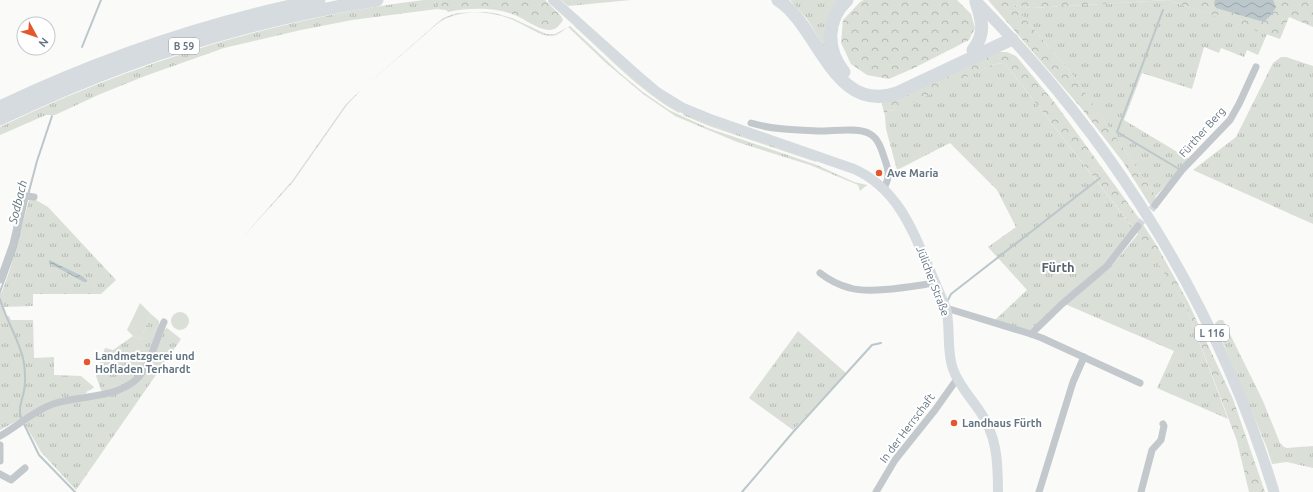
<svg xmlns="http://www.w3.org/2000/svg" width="1313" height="492" font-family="Ubuntu,sans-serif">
  <defs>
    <pattern id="grass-tufts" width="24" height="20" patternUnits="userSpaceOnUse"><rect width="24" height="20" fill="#dadfd7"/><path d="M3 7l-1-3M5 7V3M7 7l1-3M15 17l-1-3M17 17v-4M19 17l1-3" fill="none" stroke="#b4b9b4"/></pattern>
    <pattern id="forest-crowns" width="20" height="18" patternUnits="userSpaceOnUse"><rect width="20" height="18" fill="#dadfd7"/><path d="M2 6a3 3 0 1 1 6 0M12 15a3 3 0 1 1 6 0" fill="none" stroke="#b4b9b4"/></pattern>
    <pattern id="water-waves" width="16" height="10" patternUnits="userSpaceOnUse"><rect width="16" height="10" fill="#bbc7cb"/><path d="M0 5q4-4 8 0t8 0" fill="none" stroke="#9ca6aa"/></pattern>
  </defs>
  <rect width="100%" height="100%" fill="#fafaf8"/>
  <g fill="url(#grass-tufts)">
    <path d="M424 0H441L437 9 352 20 301 30 224 48 145 76 98 95 55 115H46L0 135V127C133 63 277 18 424 0Z"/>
    <path d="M561 0H631L568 6Z"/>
    <path d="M790 0H840L826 49 807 19Z"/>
    <path d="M1168 0 1267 34 1258 55 1247 50 1244 57 1221 48 1219 53 1204 47 1192 89 1142 73 1124 120 1189 159 1156 196 1072 74 1013 5 1031 8Z"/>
    <path d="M485 12 494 13 512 18 546 34H555L570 26 620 73 643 92 669 110 708 128 817 165 854 182 867 185 860 191 858 185 810 165 737 142 675 116 643 94 606 63 568 27C563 31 557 36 551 36 540 36 527 26 517 22 494 10 458 8 437 24L361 90 347 105 293 182 242 238 292 181 346 104 361 90 443 18 457 13Z"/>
    <path d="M574 26H577L681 110 679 113C639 91 608 56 574 26Z"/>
    <path d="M1281 57H1286L1313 66V224L1193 170 1236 137 1273 63Z"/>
    <path d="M1002 63 1006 65 1133 228 1111 258 1029 331 995 320 1027 290 988 247 1016 227 997 190 950 143 897 170 886 129 885 116 888 111 894 110 992 65Z"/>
    <path d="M684 112 817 160 816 162 709 126 683 115Z"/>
    <path d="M29 200H36L48 207 116 280 101 294H33V306L4 307 7 316H9L11 320H33L34 358 54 357V375L81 376 94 387 92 389 86 392 87 393 46 405 0 430V293L2 292 10 269Z"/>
    <path d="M1138 234 1159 263 1185 304 1228 419 1157 388 1174 351 1065 304 1109 269Z"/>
    <path d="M151 314 159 321V325L158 332 141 370 131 382 105 392 101 390 96 376 105 348 113 350 133 336 140 340Z"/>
    <path d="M1219 320H1223L1263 401 1280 443 1284 447 1287 448 1313 446V468L1287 462 1272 464 1267 448 1215 323Z"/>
    <path d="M167 328 181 339 76 490 41 452 24 422 45 409 136 381 162 331Z"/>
    <path d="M798 331 846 373 793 430 749 398Z"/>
  </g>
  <g fill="url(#forest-crowns)">
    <path d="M441 0H545L561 16 563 20C559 26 556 30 549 30 536 29 524 18 512 14 493 7 468 8 448 12L446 10 437 9Z"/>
    <path d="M864 0H957L971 14 975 28 969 40 914 68 889 79 867 75 851 64 841 43 843 20 861 1Z"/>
    <path d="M988 0H1313V27L1289 17 1280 39 1168 0 1031 8 1013 5 1073 75 1156 196 1152 208 1123 162 1082 109Z"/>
    <path d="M999 52H1007L1016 56 1055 103 1138 217 1157 246 1188 302 1233 399 1265 492H1249L1237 441 1185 304 1179 295 1138 234 1006 65 1001 63 992 65 899 109 888 111 885 116 881 101Z"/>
  </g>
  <g fill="#dadfd7">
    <path d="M140 303 151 314 140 340 133 336 127 330Z"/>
    <circle cx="180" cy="321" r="9"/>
  </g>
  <g fill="url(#water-waves)">
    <path d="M1215 0H1273L1276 7 1271 15 1264 22 1216 8 1214 4Z"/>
    <path d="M49 260 82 276 87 280V282H84L49 263Z"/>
  </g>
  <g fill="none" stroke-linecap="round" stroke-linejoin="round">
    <g stroke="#bbc7cb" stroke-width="2">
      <path d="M1163 10 1117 132 1179 169"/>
      <path d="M82 47 101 0"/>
      <path d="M28 195 37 161 52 116"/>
      <path d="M0 292 16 247 27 200"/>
      <path d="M0 299C6 321 20 340 24 363 25 371 26 382 24 391 22 401 18 408 21 418"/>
      <path d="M948 300 951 294 1100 178"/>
      <path d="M24 424 39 455 75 492"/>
      <path d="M742 492 794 431 872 345 881 343"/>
    </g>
    <path stroke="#d5d9db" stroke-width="7" stroke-dasharray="7 3.5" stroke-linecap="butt" d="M1138 226 1155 205"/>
    <g stroke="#c3c8cc" stroke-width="7">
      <path d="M751 123C774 130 798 130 822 131 834 131 860 127 870 134 879 139 882 151 885 160 889 171 890 179 883 189"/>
      <path d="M1155 205 1182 170 1230 120 1239 104 1256 67"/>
      <path d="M820 273C829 280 838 285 850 288 871 294 913 286 935 283"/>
      <path d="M0 280 13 244 23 201 27 196 34 197"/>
      <path d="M946 308 1031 334 1062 304 1107 266 1138 226"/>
      <path d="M1031 334 1042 338 1140 383"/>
      <path d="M0 436C18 426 33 411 53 404 82 394 126 400 144 370 153 355 157 337 164 322"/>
      <path d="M0 445V461"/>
      <path d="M0 474 11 480 25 468"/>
      <path d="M876 492 895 460 935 410 957 379"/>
      <path d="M1039 492 1073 382 1084 357"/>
      <path d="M1141 492 1152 450 1161 440 1164 426 1163 424"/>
    </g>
    <path stroke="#d6dbdf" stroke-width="10" d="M553 0 637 75 657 92 683 108 710 119 854 169C895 187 912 227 928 266 934 280 940 294 946 308 951 328 946 350 953 369 958 384 970 397 979 410 997 435 998 462 998 492"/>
    <path stroke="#d6dbdf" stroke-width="11" d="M975 0C1112 137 1218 307 1274 492"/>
    <g stroke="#d6dbdf" stroke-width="13">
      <path d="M778 0C819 26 833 115 897 93L1012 39"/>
      <path d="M973 50C986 34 982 20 976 2"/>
      <path d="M844 72C826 50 826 20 847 0"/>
      <path d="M0 107C101 59 209 22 319 0"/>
      <path d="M0 119C118 62 247 20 377 0"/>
    </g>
  </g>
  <g fill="#e4572e" stroke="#fff" stroke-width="1.5">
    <circle cx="879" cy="173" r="4"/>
    <circle cx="87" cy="362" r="4"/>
    <circle cx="954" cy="423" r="4"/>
  </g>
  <g text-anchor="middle" stroke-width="4" stroke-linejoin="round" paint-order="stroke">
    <g fill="#fff" stroke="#939fa8" stroke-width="1">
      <rect x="169" y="38" width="30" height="16" rx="3"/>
      <rect x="1195" y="325" width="34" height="16" rx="3"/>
    </g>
    <g font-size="10" font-weight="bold" fill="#657683">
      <text x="184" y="50">B 59</text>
      <text x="1212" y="337">L 116</text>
    </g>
    <g font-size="11" fill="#657683" stroke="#fff">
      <text transform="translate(1202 132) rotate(-48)" y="4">Fürther Berg</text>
      <text transform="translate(933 281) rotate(69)" y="4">Jülicher Straße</text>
      <text transform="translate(907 428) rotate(-53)" y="4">In der Herrschaft</text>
    </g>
    <g font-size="11" font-weight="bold" fill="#657683" stroke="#fff" text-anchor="start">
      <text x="887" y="177">Ave Maria</text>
      <text x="95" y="360">Landmetzgerei und<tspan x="95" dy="13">Hofladen Terhardt</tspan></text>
      <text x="962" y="427">Landhaus Fürth</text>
    </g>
    <g font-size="12" font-style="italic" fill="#60757c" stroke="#fff">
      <text transform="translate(18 202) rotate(-76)" y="4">Sodbach</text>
    </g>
    <g font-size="13" font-weight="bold" fill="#57646e" stroke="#fff">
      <text x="1058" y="272">Fürth</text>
    </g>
  </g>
  <g transform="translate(36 36) rotate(130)"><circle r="19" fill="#ffffff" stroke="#c1c8cd"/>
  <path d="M0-3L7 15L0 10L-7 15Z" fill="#e4572e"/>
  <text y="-6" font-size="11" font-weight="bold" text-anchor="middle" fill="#657683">N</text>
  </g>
</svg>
